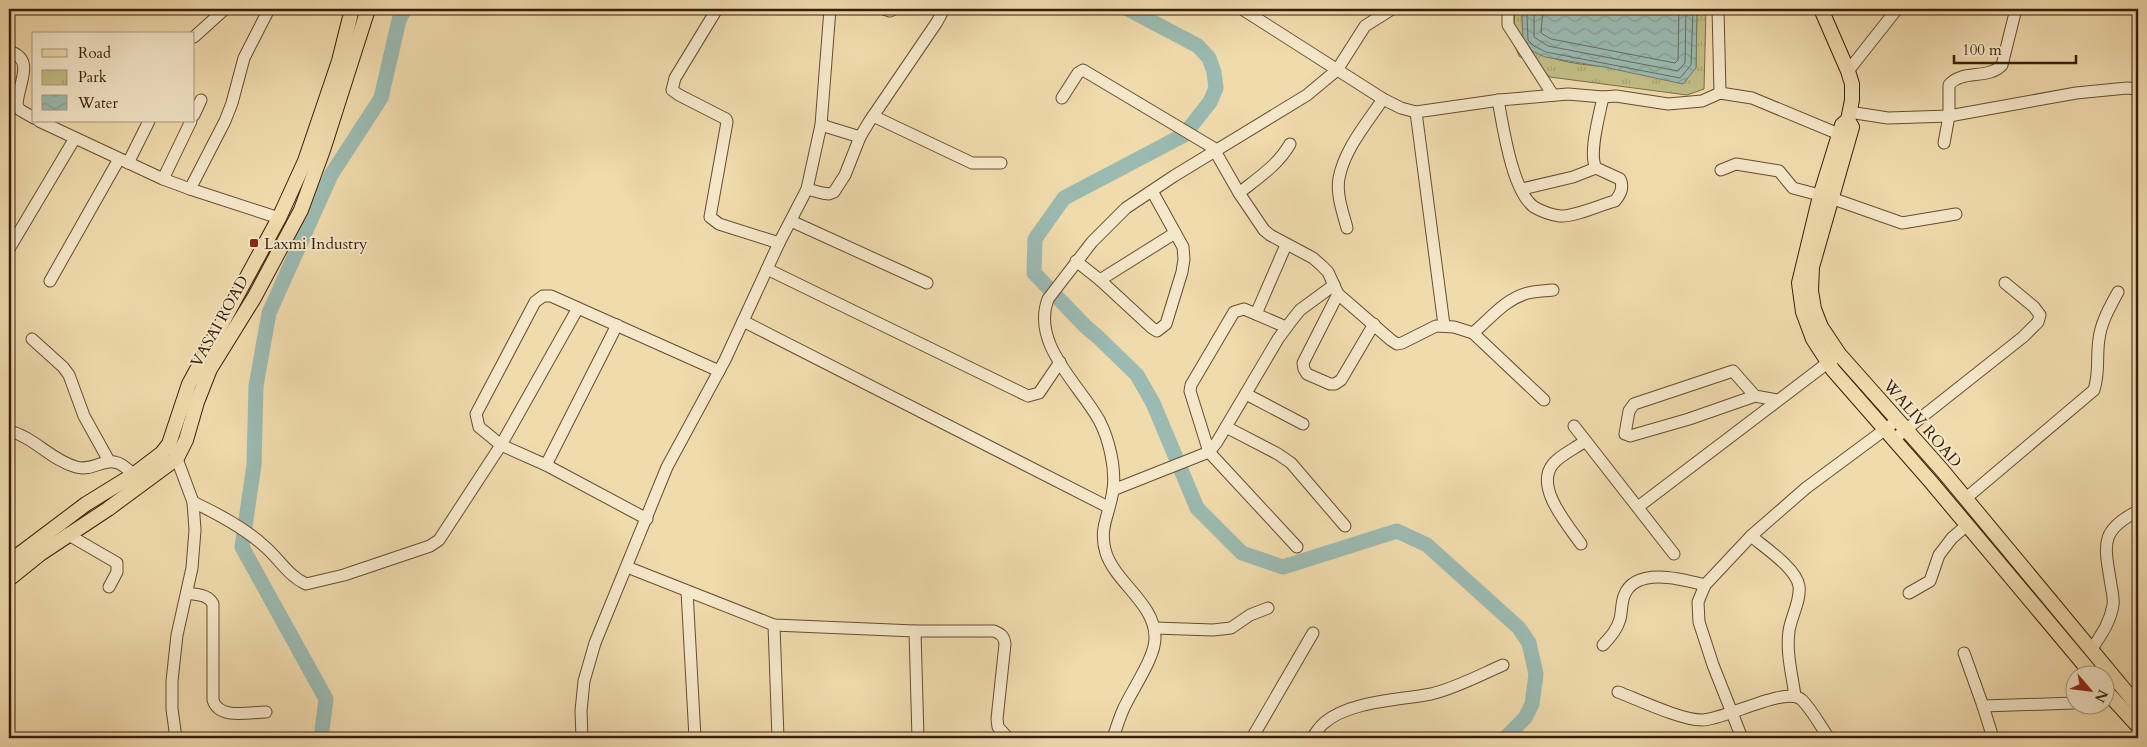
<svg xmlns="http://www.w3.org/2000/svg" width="2147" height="747" font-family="Cardo,serif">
  <defs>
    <pattern id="park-tufts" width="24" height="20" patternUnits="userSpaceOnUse" patternTransform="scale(1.25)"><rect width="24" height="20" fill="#c1be85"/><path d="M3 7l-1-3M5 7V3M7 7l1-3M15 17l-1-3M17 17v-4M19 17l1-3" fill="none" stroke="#a7a372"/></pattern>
    <pattern id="water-waves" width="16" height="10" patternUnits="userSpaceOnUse" patternTransform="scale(1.25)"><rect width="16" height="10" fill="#9bbab1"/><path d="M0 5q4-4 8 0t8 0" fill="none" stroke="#869f97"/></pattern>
  </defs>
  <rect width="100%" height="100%" fill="#f0dbad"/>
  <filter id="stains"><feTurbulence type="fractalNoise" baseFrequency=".004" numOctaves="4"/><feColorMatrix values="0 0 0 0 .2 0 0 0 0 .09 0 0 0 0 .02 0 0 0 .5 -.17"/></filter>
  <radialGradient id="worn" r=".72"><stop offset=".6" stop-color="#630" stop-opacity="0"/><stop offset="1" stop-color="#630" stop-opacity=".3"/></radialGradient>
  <path fill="url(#park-tufts)" stroke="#7c6e48" d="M1515 9H1526L1522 14 1523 43C1559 74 1650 67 1696 67L1697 9H1706L1704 89 1687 95 1550 77 1519 56 1513 41Z"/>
  <path fill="url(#water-waves)" stroke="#737b6e" d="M1526 9H1697L1696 68 1683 84 1604 67 1545 57 1532 51 1523 43 1522 14Z"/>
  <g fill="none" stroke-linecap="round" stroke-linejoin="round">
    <g stroke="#6a6c5e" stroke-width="1">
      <path d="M1530 9 1527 16 1528 40 1534 46 1546 52 1680 78 1691 65 1693 9"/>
      <path d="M1536 9 1534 18V37L1548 46 1678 71 1685 63 1686 9"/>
      <path d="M1543 9 1541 33 1551 39 1675 63 1678 60 1679 9"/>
    </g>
    <g stroke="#9bbab1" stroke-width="15">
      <path d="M1128 9 1198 46 1209 58 1214 72 1216 88 1210 102 1184 135 1064 198 1035 239 1034 273 1086 327 1099 338 1137 375 1153 403 1197 508 1242 553 1283 567 1397 531 1427 545 1519 628 1529 643 1536 674 1532 704 1525 718 1505 738"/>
      <path d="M321 738 326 699 242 547 254 465 256 386 269 313 331 175 381 98 399 20 405 9"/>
    </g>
    <defs>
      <g id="minor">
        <path d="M269 9 244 58 232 103 225 121 190 189 279 218"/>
        <path d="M717 9 675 78 672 90 679 95 726 119 727 122 710 217 719 224 779 243"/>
        <path d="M884 9 890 11 894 9"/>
        <path d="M1242 9 1383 99 1401 108 1416 112 1500 100 1568 94 1603 97 1616 96 1668 104 1702 101 1720 93 1752 98 1846 137"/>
        <path d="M1508 9V25L1553 95"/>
        <path d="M1718 9 1720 93"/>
        <path d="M194 37 225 9"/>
        <path d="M9 51C36 60 18 83 17 105L20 110 34 118"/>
        <path d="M1848 71 1897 9"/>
        <path d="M1062 98 1078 73 1083 70 1217 150"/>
        <path d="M1498 100C1503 126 1512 191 1534 207 1541 211 1552 215 1560 216 1574 217 1600 205 1615 201 1621 194 1624 187 1620 179L1596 168C1588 154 1600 113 1603 97"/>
        <path d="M1416 112 1444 325"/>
        <path d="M1849 112 1888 118 1949 116 2076 93 2127 88 2138 89"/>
        <path d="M194 115 201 100"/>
        <path d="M873 116 972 163H1001"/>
        <path d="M39 121 163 179 190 189"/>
        <path d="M821 125 860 137"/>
        <path d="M1944 143 1949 116V85C1962 69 1988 80 2002 65L2016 9"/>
        <path d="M1215 151 1239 193 1264 230 1270 235 1313 258 1322 266 1328 272 1338 294 1391 340 1397 344 1402 343 1436 326 1454 327 1473 333 1544 400"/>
        <path d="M128 163 149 121"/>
        <path d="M1721 170 1736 164 1779 171 1793 188 1831 198 1902 223 1956 214"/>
        <path d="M163 179 191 121"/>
        <path d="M807 189 822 193 829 194 834 192 845 175 860 137 869 122 937 22 944 9"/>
        <path d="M1522 189 1573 177 1596 168"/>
        <path d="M1239 193C1258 178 1278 165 1290 144"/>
        <path d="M791 221 927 283"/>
        <path d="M1347 228C1343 213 1336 194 1339 178 1345 148 1367 123 1383 99"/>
        <path d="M9 249 75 138"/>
        <path d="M1076 261 1100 280 1152 328 1157 331 1166 324 1182 272 1184 259 1183 247 1152 191"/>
        <path d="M767 269 1028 396 1039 393 1060 362"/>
        <path d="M1100 280 1175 233"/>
        <path d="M50 281 119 159"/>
        <path d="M1338 294 1303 363 1304 369 1307 374 1330 384H1335L1341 380 1374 324"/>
        <path d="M1256 314 1286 245"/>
        <path d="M743 321 1108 507"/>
        <path d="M1286 327 1244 309 1234 312 1191 385 1190 391 1209 452 1297 547"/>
        <path d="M1473 333C1491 318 1505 299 1528 293 1536 291 1545 291 1553 290"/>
        <path d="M32 339 63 367 69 375 84 416 109 461"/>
        <path d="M1246 394 1303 424"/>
        <path d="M1755 396 1689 419 1630 436 1625 434 1629 411 1634 404 1733 371 1755 396 1777 400"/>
        <path d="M1574 426 1674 554"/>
        <path d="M1226 427 1278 454 1291 463 1345 526"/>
        <path d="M9 431C34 437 51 460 76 467 98 473 110 447 133 475"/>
        <path d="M1894 439 2023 337 2038 322 2040 315 2034 307 2005 283"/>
        <path d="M174 451 193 502 195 530 192 568 177 635 172 681V709L176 738"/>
        <path d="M546 465 617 325"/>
        <path d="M1113 490 1209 452 1217 442 1278 339 1292 320 1300 310 1334 285"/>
        <path d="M1965 499 2094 390C2100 370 2096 358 2099 339 2101 322 2110 307 2118 292"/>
        <path d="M193 502C218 514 243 527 263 545 278 557 288 576 306 584L344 575 430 546 439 540 501 445 578 308"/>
        <path d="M1638 507 1834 358"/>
        <path d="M647 519 546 465 501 445 479 427 476 414 535 302 543 296H551L719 371"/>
        <path d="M67 534 117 563V572L109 587"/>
        <path d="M1751 536C1764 547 1796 568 1799 586 1801 600 1791 617 1789 631 1786 653 1792 674 1795 696"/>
        <path d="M1581 544C1568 525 1534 487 1553 464 1560 455 1576 448 1585 441"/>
        <path d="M627 567 774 625 915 631H994C1001 634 1004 636 1005 644L997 719 998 727 1008 738"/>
        <path d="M687 591 695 738"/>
        <path d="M187 593C197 595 208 594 213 604V700C219 720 249 712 266 712"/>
        <path d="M1909 593 1930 581 1939 555 1952 538 1966 526"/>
        <path d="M774 625 778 738"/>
        <path d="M1155 628 1213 630 1231 628 1250 615 1268 608"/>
        <path d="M915 631 918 738"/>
        <path d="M1603 645C1610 637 1617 630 1620 619 1622 612 1621 604 1624 596 1635 566 1682 579 1705 585"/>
        <path d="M2091 650C2101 635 2110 623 2113 605 2114 599 2112 591 2111 585 2105 546 2098 531 2138 511"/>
        <path d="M1964 653 1983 706 2074 703"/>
        <path d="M1618 692C1639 700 1681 720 1702 720 1725 720 1786 685 1802 700 1813 711 1820 726 1829 738"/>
        <path d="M1983 706 1993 738"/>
        <path d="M582 738 581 711 584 681 595 643 667 467 725 360 779 243 807 189 821 125 830 9"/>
        <path d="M1113 738C1116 729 1119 719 1123 710 1131 691 1156 657 1155 637 1155 604 1116 583 1106 553 1098 528 1110 514 1113 490 1116 468 1109 439 1099 420 1079 384 1031 344 1048 299L1092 242 1126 208 1174 176 1307 95 1337 70 1365 26 1392 9"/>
        <path d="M1252 738 1313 633"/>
        <path d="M1312 738C1316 733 1319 727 1324 723 1349 701 1400 700 1431 694 1456 688 1480 675 1503 665"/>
        <path d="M1742 738 1713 665 1699 622 1698 602 1705 585 1751 536 1806 488 1891 425"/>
      </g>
      <g id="major">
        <path d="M1821 9 1848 71 1852 84V100L1848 120 1842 125 1820 196 1799 283 1803 312 1813 339 1833 370 1931 482 2092 674"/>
        <path d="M1848 120 1852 127 1812 267 1811 291 1814 309 1821 327 1839 354 1942 470 2138 706"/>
        <path d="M9 562 86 504 133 475 162 453 169 444 189 384 279 218 305 161 339 61 352 9"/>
        <path d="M9 579 40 554 108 509 177 458 186 440 197 402 210 369 254 298 301 210 323 150 368 9"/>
        <path d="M2104 689 2138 726"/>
      </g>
    </defs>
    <use href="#minor" stroke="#664c33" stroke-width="13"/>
    <use href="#major" stroke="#381d0a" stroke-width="16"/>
    <use href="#minor" stroke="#f5e8ca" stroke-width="11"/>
    <use href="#major" stroke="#f0dbad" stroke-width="14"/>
  </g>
  <rect fill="#8f2418" stroke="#f5e8ca" stroke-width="2" x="249" y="238" width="10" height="10" rx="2.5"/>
  <g text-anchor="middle" stroke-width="4" stroke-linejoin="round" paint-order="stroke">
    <g font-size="16" fill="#381d0a" stroke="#f5e8ca" text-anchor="start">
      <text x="264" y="249">Laxmi Industry</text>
    </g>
    <g font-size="16" fill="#381d0a" stroke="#f5e8ca">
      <text transform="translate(219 321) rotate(-61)" y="6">VASAI ROAD</text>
      <text transform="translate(1923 423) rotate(49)" y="6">WALIV ROAD</text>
    </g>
  </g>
  <rect width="2147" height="747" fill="none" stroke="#f0dbad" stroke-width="30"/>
  <rect x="10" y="10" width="2127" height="727" fill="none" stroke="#381d0a" stroke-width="2.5"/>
  <rect x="15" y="15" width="2117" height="717" fill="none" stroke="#381d0a"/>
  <rect x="32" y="32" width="162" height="90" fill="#f5e8ca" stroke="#a9977d"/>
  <rect x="42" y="49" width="25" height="8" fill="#f0dbad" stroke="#a9977d"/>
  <text x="78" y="58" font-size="15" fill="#381d0a">Road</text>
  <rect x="42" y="70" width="25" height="15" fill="url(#park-tufts)" stroke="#a9977d"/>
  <text x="78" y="82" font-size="15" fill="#381d0a">Park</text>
  <rect x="42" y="95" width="25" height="15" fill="url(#water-waves)" stroke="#a9977d"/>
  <text x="78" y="108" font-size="15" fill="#381d0a">Water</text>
  <g transform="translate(2090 690) rotate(118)"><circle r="24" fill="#f5e8ca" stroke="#a9977d"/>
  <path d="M0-4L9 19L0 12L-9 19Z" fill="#8f2418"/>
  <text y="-8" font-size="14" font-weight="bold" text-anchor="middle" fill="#381d0a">N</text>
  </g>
  <path d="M1954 55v8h122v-8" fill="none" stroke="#381d0a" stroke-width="2.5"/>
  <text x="1962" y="55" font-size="15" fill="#381d0a" stroke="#f5e8ca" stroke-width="4" paint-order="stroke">100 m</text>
  <rect width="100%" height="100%" filter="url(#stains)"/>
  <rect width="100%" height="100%" fill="url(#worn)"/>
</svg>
